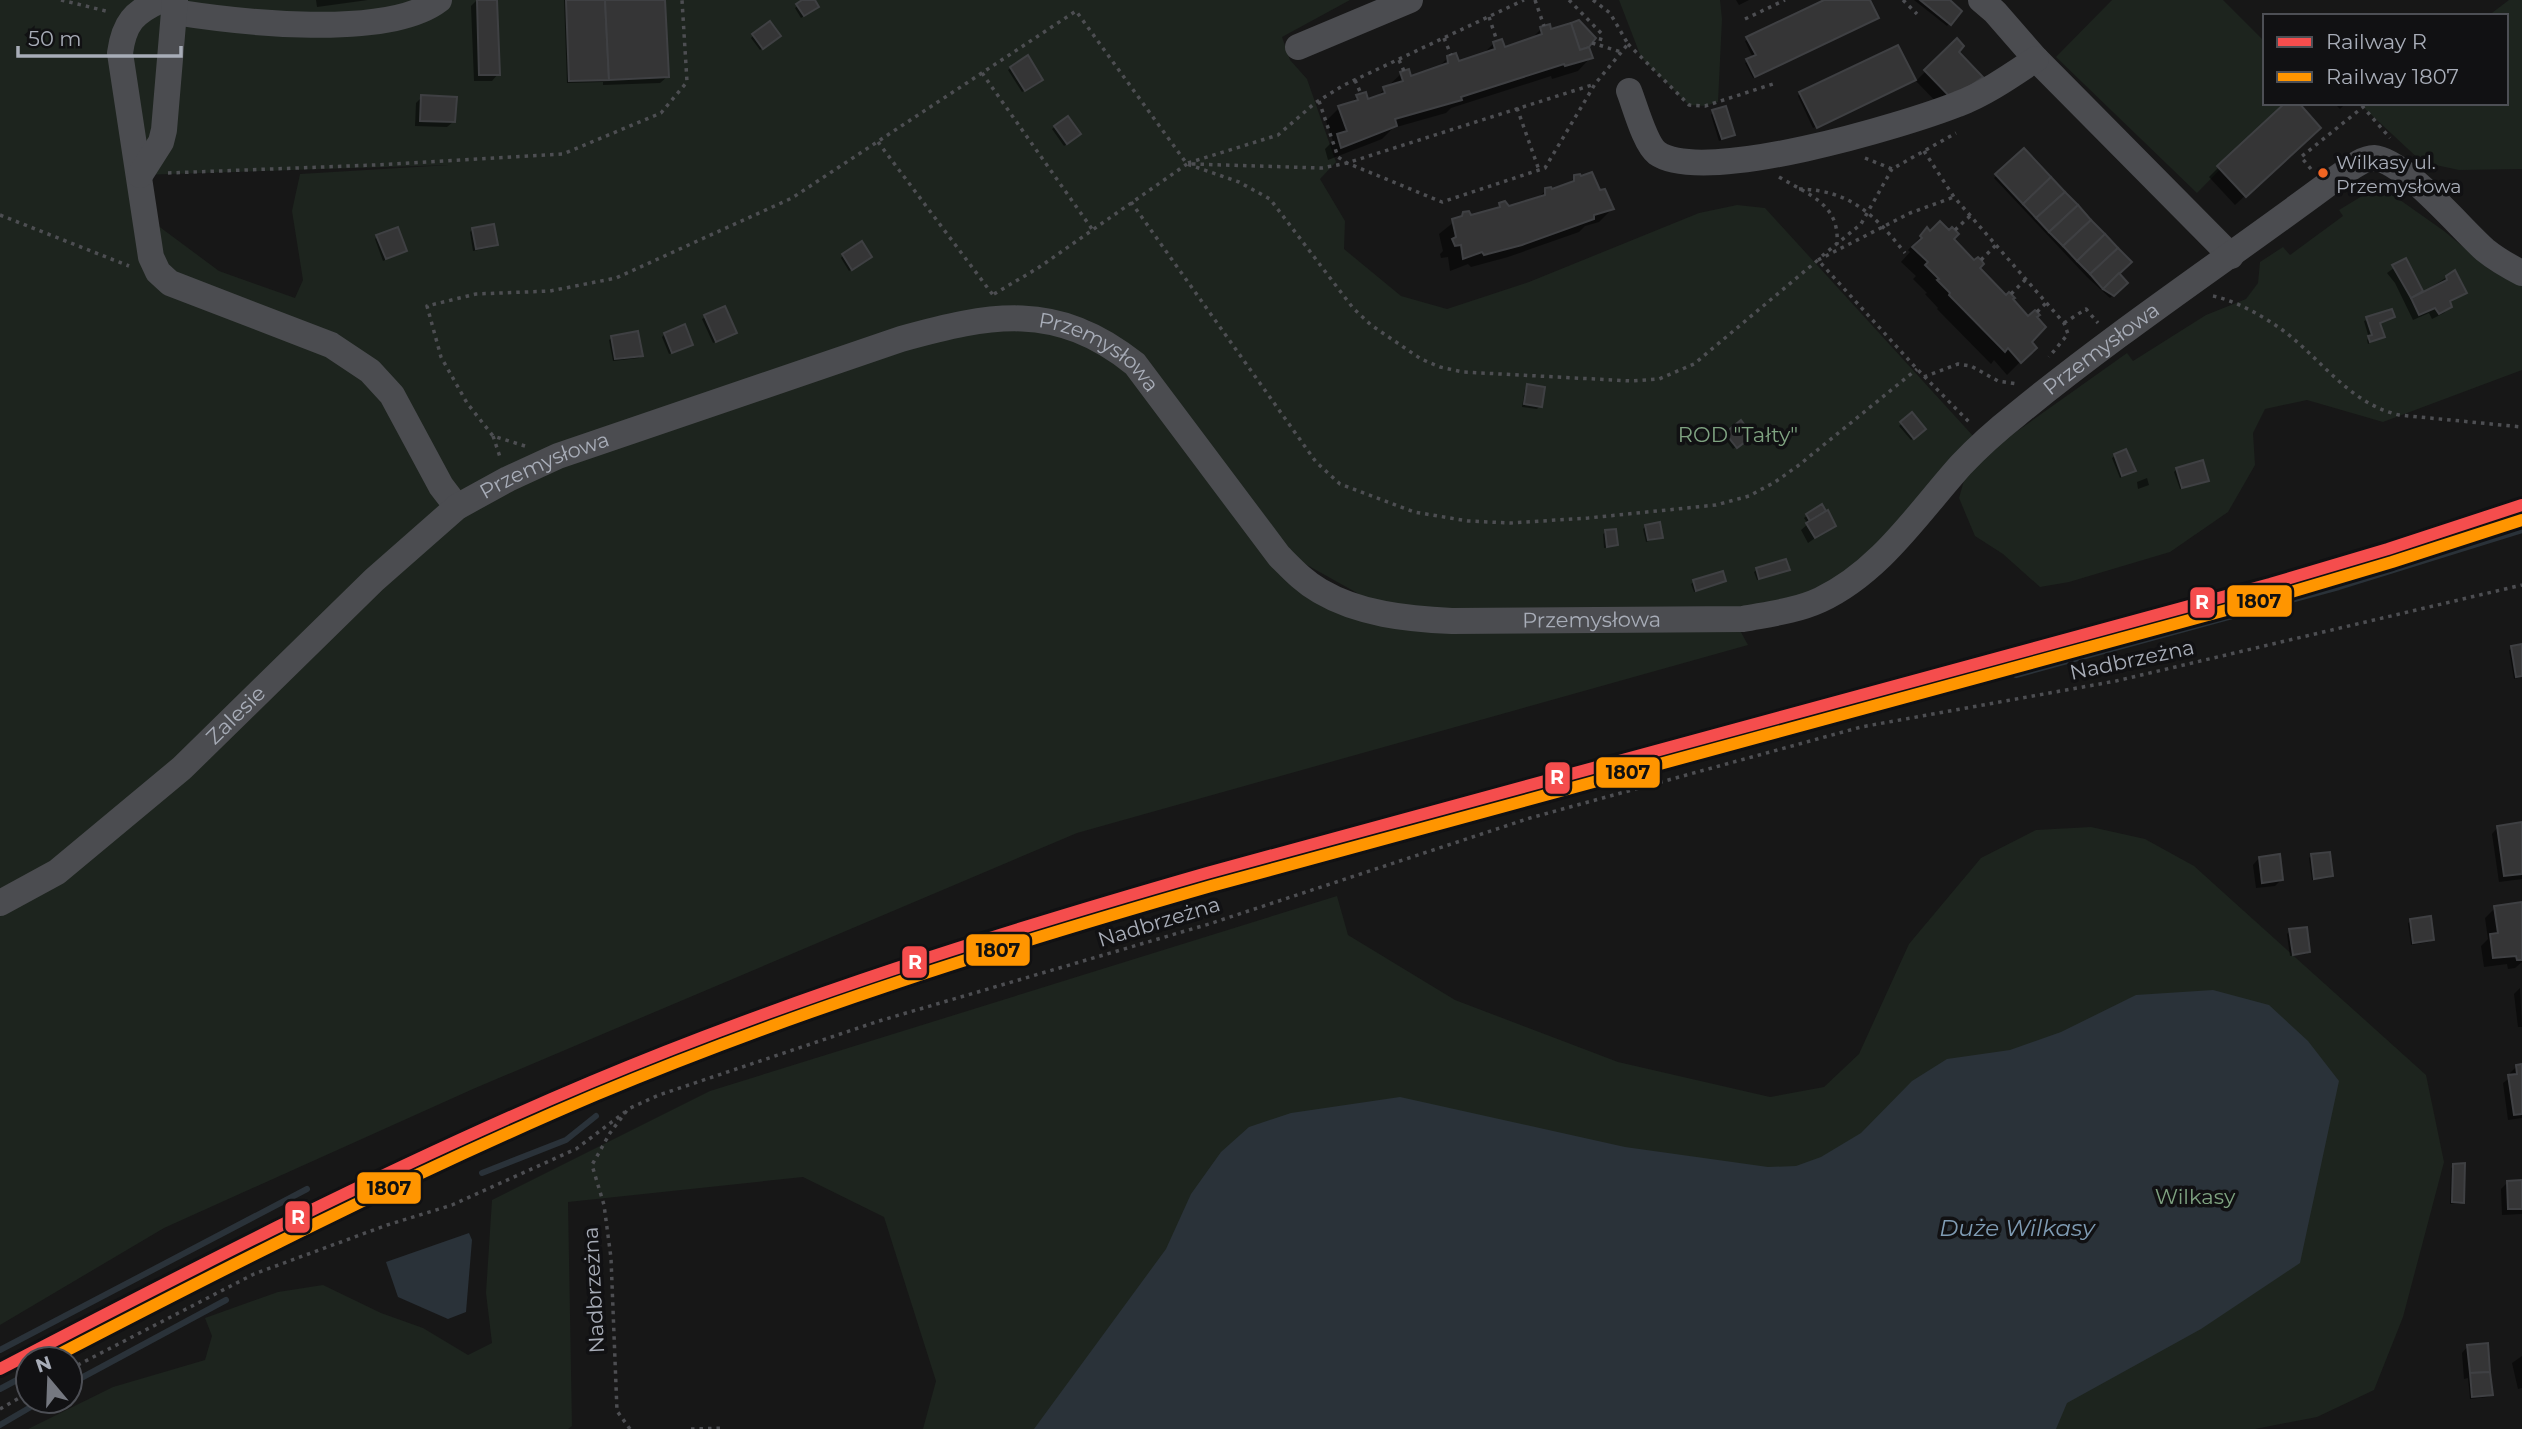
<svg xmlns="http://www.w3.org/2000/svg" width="2522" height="1429" font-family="Montserrat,sans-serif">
  <rect width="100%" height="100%" fill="#171717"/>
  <g fill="#1d241e" fill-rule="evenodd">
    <path d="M0 0H1350L1282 37 1290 60 1307 79 1336 162 1320 179 1345 221 1344 249 1401 296 1447 309 1529 282 1699 213 1737 205 1765 208 1974 437 1883 544 1842 580 1782 604 1731 614 1748 645 1077 833 473 1089 164 1228 0 1325ZM449 165 300 174 292 211 303 280 295 298 219 271 149 219 154 255 166 276 219 301C201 296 169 288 157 271 145 253 143 198 140 175ZM1038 308 1070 316 989 320 908 337 974 312ZM1075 318 1088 320 1125 344 1198 431 1257 519 1291 556 1366 598 1436 613 1533 611 1666 615 1428 620 1363 609 1310 592 1279 556 1135 364Z"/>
    <path d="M1619 0H1720L1722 19 1718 102 1705 106 1689 105 1641 57Z"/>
    <path d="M2112 0H2223L2265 42V103H2285L2197 193 2056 57Z"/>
    <path d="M2509 0H2522V169L2459 170 2422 162 2363 107 2368 103H2506V16H2488Z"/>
    <path d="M2367 193 2393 195 2444 231 2492 271 2522 283V370L2383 422 2307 400 2265 409 2253 433 2255 465 2228 512 2170 552 2069 582 2040 587 2003 554 1975 536 1959 498 1965 477 1992 449 2127 353 2133 361 2206 315 2246 299 2258 283 2260 262 2283 247 2290 255 2343 216 2339 210Z"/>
    <path d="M2091 827 2145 839 2194 866 2426 1075 2444 1162 2403 1317 2374 1390 2317 1417 2255 1429H923L936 1381 884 1217 803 1177 568 1202 572 1426 568 1429H28L113 1387 205 1360 212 1336 205 1318 278 1292 323 1285 381 1313 423 1328 468 1355 492 1343 486 1293 492 1200 710 1091 1337 896 1348 935 1455 1000 1618 1062 1770 1097 1824 1087 1859 1054 1909 944 1981 858 2036 830Z"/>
  </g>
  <g fill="#2a3239">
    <path d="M2213 990 2269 1005 2308 1041 2339 1081 2300 1263 2201 1329 2067 1403 2056 1429H1034L1166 1249 1191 1194 1221 1152 1249 1127 1291 1113 1400 1097 1625 1147 1768 1167 1796 1166 1821 1157 1861 1133 1912 1081 1947 1059 2010 1050 2061 1032 2136 995Z"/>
    <path d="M469 1233 472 1240 466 1312 448 1319 398 1297 386 1262Z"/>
  </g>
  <g fill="#0007">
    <path d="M316 0H368L317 7Z"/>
    <path d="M477 0H496L498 74 492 81H474L471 6Z"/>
    <path d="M564 0H664L667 77 660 83 603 85V82L567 83Z"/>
    <path d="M806 0H813L814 9 801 18 795 8Z"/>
    <path d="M1736 0H1749L1739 5Z"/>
    <path d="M1828 0H1868L1874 20 1753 78 1745 63 1753 58 1745 41Z"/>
    <path d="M1914 0H1947L1960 11 1947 26Z"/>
    <path d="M1541 29 1587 47 1591 57 1578 71 1552 79 1551 76 1451 108 1446 113 1393 128 1382 139 1328 160 1325 149 1333 141 1326 121 1339 108 1349 105 1357 97 1367 102 1374 99 1401 74 1410 78 1436 69 1448 58 1458 63 1482 55 1493 44 1504 49 1530 40Z"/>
    <path d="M753 36 776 38 760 50 751 38Z"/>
    <path d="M1956 41V52L1980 77 1942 108 1916 81Z"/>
    <path d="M1011 68 1039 82 1022 92 1008 70Z"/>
    <path d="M1913 80 1813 128 1798 96 1800 93Z"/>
    <path d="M422 97 454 121 447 127 415 126 416 103Z"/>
    <path d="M2334 103H2346L2340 109Z"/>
    <path d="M1713 112 1733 134 1731 137 1719 141 1711 115Z"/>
    <path d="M1055 127 1076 137 1064 146 1052 129Z"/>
    <path d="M2309 137 2235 205 2209 177 2219 167Z"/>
    <path d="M2024 151 2126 283 2110 298 2087 277 1994 178Z"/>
    <path d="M1575 177 1599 193 1612 209 1599 222 1585 226 1579 232 1508 257 1471 267 1468 264 1450 271 1448 257 1441 258 1440 254 1443 251 1439 234 1464 214 1470 217 1494 211 1500 205 1509 208 1537 199 1546 190 1551 191 1566 186Z"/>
    <path d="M473 229 496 244 493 247 473 251 470 232Z"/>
    <path d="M1927 230 1930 233 1952 239 1978 268 2035 347 2007 375 1994 360 1991 364 1937 309 1938 308 1925 294 1927 293 1913 279 1916 276 1901 262 1910 252 1908 250Z"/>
    <path d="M377 237 405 251 383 261 375 239Z"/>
    <path d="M843 255 867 259 849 271 841 258Z"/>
    <path d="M2405 260 2422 293 2447 277 2465 292 2449 303 2450 306 2444 313 2432 319 2429 313 2413 320 2395 283 2387 273Z"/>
    <path d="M724 308 735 332 713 343 702 319Z"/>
    <path d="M2391 311 2393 317 2378 324 2383 337 2368 344 2367 340 2369 338 2364 321Z"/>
    <path d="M665 334 688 347 669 354 662 337Z"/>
    <path d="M612 338 641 355 639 358 613 361 609 340Z"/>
    <path d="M1528 386 1540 406 1537 409 1522 407 1525 389Z"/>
    <path d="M1912 414 1924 429 1911 440 1899 426Z"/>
    <path d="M1726 434 1748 438 1733 449 1723 436Z"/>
    <path d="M2115 456 2134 470 2120 478 2112 458Z"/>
    <path d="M2177 469 2207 480 2180 489 2174 472Z"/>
    <path d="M2147 478 2149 485 2138 489 2137 482Z"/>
    <path d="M1822 506 1834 525 1808 543 1801 530 1808 524 1804 518Z"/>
    <path d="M1646 526 1661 537 1646 542 1643 529Z"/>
    <path d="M1606 532 1616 545 1613 547 1604 548 1603 534Z"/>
    <path d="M1788 569 1757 580 1754 572 1757 570Z"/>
    <path d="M1724 581 1694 592 1691 584 1694 582Z"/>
    <path d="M2522 646V677L2514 679 2509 650Z"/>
    <path d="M2522 824V879L2499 882 2492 834 2498 827Z"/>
    <path d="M2311 856 2332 875 2329 878 2312 880 2309 858Z"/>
    <path d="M2259 858 2282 879 2275 886 2256 888 2253 865Z"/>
    <path d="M2522 904V962L2515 968 2508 969 2507 964 2484 967 2481 946 2488 939 2485 918 2495 908Z"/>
    <path d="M2411 921 2432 939 2429 942 2411 945 2408 923Z"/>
    <path d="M2290 931 2308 952 2306 954 2290 956 2287 934Z"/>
    <path d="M2520 988 2522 1027H2518L2514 994Z"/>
    <path d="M2522 1066V1118L2508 1120 2503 1083 2511 1077 2510 1073 2516 1067Z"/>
    <path d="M2454 1166 2462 1202 2459 1204H2450L2451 1168Z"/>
    <path d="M2522 1182V1214L2502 1215 2501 1189 2507 1183Z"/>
    <path d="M2468 1346 2491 1394 2488 1397 2470 1399 2468 1378 2464 1379 2462 1353Z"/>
    <path d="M2522 1356V1388L2518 1389 2512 1363Z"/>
  </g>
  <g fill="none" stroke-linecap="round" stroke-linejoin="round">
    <g stroke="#2a3239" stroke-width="6">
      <path d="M2016 675 2339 587 2522 530"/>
      <path d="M482 1173 566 1140 596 1116"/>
      <path d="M0 1350 307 1189"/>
      <path d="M57 1359 167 1301"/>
      <path d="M70 1384 226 1300"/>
      <path d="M0 1389 28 1374"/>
      <path d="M0 1425 41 1401"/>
    </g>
  </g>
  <g fill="#353536" stroke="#3f4043" stroke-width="2">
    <path d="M477 0H497L500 75H479Z"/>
    <path d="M566 0H605L609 80 569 81Z"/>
    <path d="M605 0H665L669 77 609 80Z"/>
    <path d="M802 0H815L819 7 804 16 796 4Z"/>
    <path d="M1824 0H1870L1879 18 1755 77 1746 59 1756 55 1746 37Z"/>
    <path d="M1920 0H1950L1962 11 1951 25Z"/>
    <path d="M1579 20 1596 38 1589 47 1580 50 1571 23Z"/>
    <path d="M770 21 781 36 763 49 752 34Z"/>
    <path d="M1571 23 1580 50 1589 47 1593 58 1565 66 1564 64 1461 97 1462 100 1395 119 1397 126 1341 148 1337 134 1347 131 1338 106 1358 100 1356 95 1366 92 1368 99 1385 93 1383 87 1403 81 1400 72 1409 69 1411 76 1448 63 1447 56 1456 53 1459 61 1495 49 1493 42 1502 39 1505 47 1542 34 1540 27 1550 24 1551 29Z"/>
    <path d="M1957 38 1964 46 1959 52 1983 77 1952 99 1924 70Z"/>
    <path d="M1898 45 1916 80 1817 128 1799 92Z"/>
    <path d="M1028 55 1043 80 1025 91 1010 67Z"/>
    <path d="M421 95 457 97 455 122 420 121Z"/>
    <path d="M2285 103H2299L2321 128 2246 197 2217 166Z"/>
    <path d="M1726 106 1735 135 1722 139 1712 110Z"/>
    <path d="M1068 116 1081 134 1067 144 1054 126Z"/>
    <path d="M2024 148 2051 177 2023 204 1995 174Z"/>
    <path d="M1592 172 1600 190 1605 189 1614 209 1594 215V219L1522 245 1484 255 1482 252 1463 259 1461 245 1455 246 1452 239 1456 237 1452 219 1462 216 1463 212 1469 211 1471 215 1500 207 1499 203 1505 201 1509 206 1545 195V188L1551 187 1552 189 1574 181V175L1580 174 1581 176Z"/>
    <path d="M2051 177 2065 192 2036 218 2023 204Z"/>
    <path d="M2065 192 2078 205 2049 232 2036 218Z"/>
    <path d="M2078 205 2091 220 2063 246 2049 232Z"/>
    <path d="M2091 220 2105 234 2077 261 2063 246Z"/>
    <path d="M1940 221 1949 230 1952 227 1959 234 1954 239 1974 260 1978 257 1981 260 1984 264 1980 268 2006 295 2009 292 2015 298 2013 299 2028 316 2035 310 2040 315 2037 317 2046 327 2032 342 2037 348 2021 363 2008 348 2005 352 1949 295 1950 293 1937 280 1939 279 1925 265 1928 262 1912 247 1922 238 1920 236 1927 227 1930 231Z"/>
    <path d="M494 224 498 245 476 249 472 228Z"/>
    <path d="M398 227 407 251 386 259 376 235Z"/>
    <path d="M2105 234 2118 248 2090 274 2077 261Z"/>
    <path d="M862 241 872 257 852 270 842 254Z"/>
    <path d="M2118 248 2132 262 2103 289 2090 274Z"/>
    <path d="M2406 258 2423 291 2411 298 2392 265Z"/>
    <path d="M2455 270 2467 293 2450 301 2452 307 2439 314 2435 308 2419 315 2411 298 2447 280 2446 276Z"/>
    <path d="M2119 273 2128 283 2114 296 2103 289Z"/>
    <path d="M725 306 737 333 716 342 704 315Z"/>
    <path d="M2392 309 2395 317 2380 323 2385 337 2370 342 2368 336 2372 335 2366 317Z"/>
    <path d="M685 324 693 345 672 353 664 333Z"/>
    <path d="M638 331 643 356 615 359 611 336Z"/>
    <path d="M1527 384 1545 387 1542 407 1524 404Z"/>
    <path d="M1912 412 1926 429 1914 439 1900 422Z"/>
    <path d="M1741 420 1753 436 1737 448 1725 433Z"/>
    <path d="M2126 449 2136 471 2122 476 2114 454Z"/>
    <path d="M2203 460 2209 481 2182 488 2176 468Z"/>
    <path d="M1822 504 1826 511 1810 521 1806 514Z"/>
    <path d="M1828 510 1836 526 1815 538 1806 523Z"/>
    <path d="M1660 522 1663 538 1648 540 1645 525Z"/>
    <path d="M1616 529 1618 545 1607 547 1605 530Z"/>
    <path d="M1786 559 1790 570 1759 579 1756 568Z"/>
    <path d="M1723 571 1726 581 1696 591 1693 580Z"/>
    <path d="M2522 644V676L2516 677 2511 646Z"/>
    <path d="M2522 822V874L2504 876 2497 826Z"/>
    <path d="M2330 852 2333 876 2314 879 2311 854Z"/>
    <path d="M2280 854 2283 880 2262 883 2259 857Z"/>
    <path d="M2522 902V960H2517L2516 956 2493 958 2490 934 2498 933 2494 906Z"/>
    <path d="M2431 916 2434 940 2413 943 2410 919Z"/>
    <path d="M2307 927 2310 952 2293 955 2289 929Z"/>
    <path d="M2522 1064V1114L2514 1115 2508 1075 2517 1074 2516 1065Z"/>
    <path d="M2465 1163 2464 1203 2452 1202 2453 1164Z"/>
    <path d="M2522 1180V1209H2508L2507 1181Z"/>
    <path d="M2488 1343 2490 1372 2470 1373 2467 1345Z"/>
    <path d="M2490 1372 2493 1395 2472 1397 2470 1373Z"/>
  </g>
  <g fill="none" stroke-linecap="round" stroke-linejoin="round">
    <g stroke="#4d4e52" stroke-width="3.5" stroke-dasharray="3.5 5" stroke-linecap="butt">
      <path d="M61 0 110 12"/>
      <path d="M1535 0 1544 26"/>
      <path d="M1569 0 1602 34 1599 45 1621 52"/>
      <path d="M1903 0 1917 14"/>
      <path d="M1489 17 1497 41"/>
      <path d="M1745 19 1785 0"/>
      <path d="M1444 38 1451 55"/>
      <path d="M1592 43 1599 45"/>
      <path d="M1628 44 1689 105 1705 106 1773 84"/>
      <path d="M1399 60 1404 71"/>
      <path d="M982 73 1092 229"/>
      <path d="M1355 80 1361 94"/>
      <path d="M1319 101 1338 157 1347 163 1442 202 1545 168 1595 84 1628 44 1610 13 1593 0"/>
      <path d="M1517 108 1539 170"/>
      <path d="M878 142 993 295"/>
      <path d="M1924 151 1954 197 2064 323 2068 334 2049 357"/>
      <path d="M1865 158 1892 169 1956 133"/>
      <path d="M1188 163 1278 135 1315 103 1344 85 1524 0"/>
      <path d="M1192 164 1322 168 1347 163 1595 84"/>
      <path d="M2311 169 2301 157 2363 107 2390 138"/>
      <path d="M168 173 374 165 563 154 661 113 687 82 682 0"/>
      <path d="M1779 177C1809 195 1840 204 1837 244"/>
      <path d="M1799 189C1850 190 1875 215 1905 253"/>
      <path d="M1131 202 1316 462 1340 484 1414 512 1468 521 1511 523 1588 518 1716 505 1749 496 1775 482 1799 465 1917 369"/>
      <path d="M0 215 129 266"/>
      <path d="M1955 230 1970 216"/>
      <path d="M1822 256 1861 224 1892 169"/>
      <path d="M1818 260 1910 213 1954 197"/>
      <path d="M1981 260 1996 245"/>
      <path d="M994 294 1038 268 1187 164"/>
      <path d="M2011 294 2026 279"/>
      <path d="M2213 296C2236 301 2261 315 2281 329 2321 358 2348 403 2399 415L2522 427"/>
      <path d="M2037 312 2047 302"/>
      <path d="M2064 323 2086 309 2098 323"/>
      <path d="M1924 377 1958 364 1971 366 1998 381 2017 384"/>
      <path d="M493 436 500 457"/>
      <path d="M525 446 493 436 467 403 441 357 427 306 476 294 550 291 616 278 792 198 1076 11 1187 164 1239 182 1270 199 1353 308 1371 325 1421 359 1440 367 1463 372 1632 381 1659 379 1694 364 1818 260 1917 369 1970 423"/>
      <path d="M70 1369 254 1274 387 1225 452 1205 576 1149 625 1112"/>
      <path d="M0 1409 28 1393"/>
      <path d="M630 1429 617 1411 611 1258 604 1205 592 1165 610 1133 628 1109 659 1095 879 1021 1209 924 1530 818 1861 727 2116 681 2522 585"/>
      <path d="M691 1429 725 1428"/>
    </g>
    <g stroke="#4b4c50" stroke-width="26">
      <path d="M161 0C134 12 124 23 120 53L151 257 158 272 170 283 331 345 370 371 392 395 441 486 457 507"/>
      <path d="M1981 0 1995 12 2036 59 2231 256"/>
      <path d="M174 12C237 22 387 40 439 0"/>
      <path d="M1298 47 1410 0"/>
      <path d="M1629 91C1635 106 1645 144 1657 153 1703 186 1905 125 1958 104 1985 94 2012 75 2036 59"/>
      <path d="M140 175 161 142 164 130 175 0"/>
      <path id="s1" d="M0 903 57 872 182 768 374 580 457 507 508 479 558 456 901 339C991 314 1056 301 1135 364L1279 556C1292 569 1304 582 1320 591 1359 614 1407 619 1452 621L1743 619C1769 614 1796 611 1820 600 1880 572 1918 513 1961 465 1978 447 1997 430 2016 415 2117 332 2227 259 2332 181 2344 174 2360 158 2374 158 2404 160 2461 229 2485 250 2496 259 2510 267 2522 273"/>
    </g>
    <defs>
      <path id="rail-1" d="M0 1369C194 1268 389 1167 591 1082 791 998 998 933 1207 873L2270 584 2388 549 2522 505"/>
      <path id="rail-2" d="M50 1359C229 1266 409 1174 595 1095 795 1011 1002 946 1211 886L2274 597 2392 562 2522 520"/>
    </defs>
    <use href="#rail-1" stroke="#111113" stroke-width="18"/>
    <use href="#rail-2" stroke="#111113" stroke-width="18"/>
    <use href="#rail-1" stroke="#f54d4d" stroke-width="12"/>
    <use href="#rail-2" stroke="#ff9500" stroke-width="12"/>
  </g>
  <circle fill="#f26522" stroke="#111113" stroke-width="2.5" cx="2323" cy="173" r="6"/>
  <g text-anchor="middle" stroke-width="7" stroke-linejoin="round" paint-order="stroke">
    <g font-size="19" fill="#a8adb8" stroke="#111113" text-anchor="start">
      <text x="2336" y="169">Wilkasy ul.<tspan x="2336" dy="24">Przemysłowa</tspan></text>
    </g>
    <g font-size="21" fill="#a8adb8" stroke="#111113">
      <text dy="7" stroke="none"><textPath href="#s1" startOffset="2510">Przemysłowa</textPath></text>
      <text dy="7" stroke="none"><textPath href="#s1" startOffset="1292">Przemysłowa</textPath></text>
      <text dy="7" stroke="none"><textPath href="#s1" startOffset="704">Przemysłowa</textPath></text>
      <text dy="7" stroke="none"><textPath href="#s1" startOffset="1900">Przemysłowa</textPath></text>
      <text transform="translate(2132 660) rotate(-12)" y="7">Nadbrzeżna</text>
      <text dy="7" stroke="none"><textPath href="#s1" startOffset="303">Zalesie</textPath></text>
      <text transform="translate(1159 922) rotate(-17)" y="7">Nadbrzeżna</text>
      <text transform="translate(594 1290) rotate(-93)" y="7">Nadbrzeżna</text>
    </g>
    <g font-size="21" fill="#7fa381" stroke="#111113">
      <text x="1738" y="442">ROD "Tałty"</text>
      <text x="2195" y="1204">Wilkasy</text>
    </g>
    <g font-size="23" font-style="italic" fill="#7f9bb3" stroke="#111113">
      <text x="2017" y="1236">Duże Wilkasy</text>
    </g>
  </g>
  <g stroke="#111113" stroke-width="2.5">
    <rect x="2226" y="584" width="67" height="34" rx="7" fill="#ff9500"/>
    <rect x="2189" y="586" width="27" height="33" rx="7" fill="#f54d4d"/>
    <rect x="1595" y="756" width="66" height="33" rx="7" fill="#ff9500"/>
    <rect x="1544" y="761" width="27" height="34" rx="7" fill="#f54d4d"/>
    <rect x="965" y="933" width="66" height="34" rx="7" fill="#ff9500"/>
    <rect x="901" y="945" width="27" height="34" rx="7" fill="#f54d4d"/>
    <rect x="356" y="1171" width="66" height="34" rx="7" fill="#ff9500"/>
    <rect x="284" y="1200" width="27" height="34" rx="7" fill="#f54d4d"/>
  </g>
  <g font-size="19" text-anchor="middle" font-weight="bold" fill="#fff">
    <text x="2202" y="609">R</text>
    <text x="1557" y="784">R</text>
    <text x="915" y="969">R</text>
    <text x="298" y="1224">R</text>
  </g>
  <g font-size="19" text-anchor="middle" font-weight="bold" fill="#111">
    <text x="2259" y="608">1807</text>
    <text x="1628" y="779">1807</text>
    <text x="998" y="957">1807</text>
    <text x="389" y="1195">1807</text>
  </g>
  <rect x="2263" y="14" width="245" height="91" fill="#111113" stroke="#4d4f55" stroke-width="2"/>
  <rect x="2277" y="37" width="35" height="10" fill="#f54d4d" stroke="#4d4f55" stroke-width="2"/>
  <text x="2326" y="49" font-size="21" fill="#a8adb8">Railway R</text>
  <rect x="2277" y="72" width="35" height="10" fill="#ff9500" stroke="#4d4f55" stroke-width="2"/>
  <text x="2326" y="84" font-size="21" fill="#a8adb8">Railway 1807</text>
  <g transform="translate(49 1380) rotate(341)"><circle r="33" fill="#111113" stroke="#4d4f55" stroke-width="2"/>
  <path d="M0-5L12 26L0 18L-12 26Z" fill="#757880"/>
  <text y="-10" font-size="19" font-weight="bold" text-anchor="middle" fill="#a8adb8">N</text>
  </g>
  <path d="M18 46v10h163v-10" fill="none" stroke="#a8adb8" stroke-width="3.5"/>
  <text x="28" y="46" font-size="21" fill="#a8adb8" stroke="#111113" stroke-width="5" paint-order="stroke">50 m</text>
</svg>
